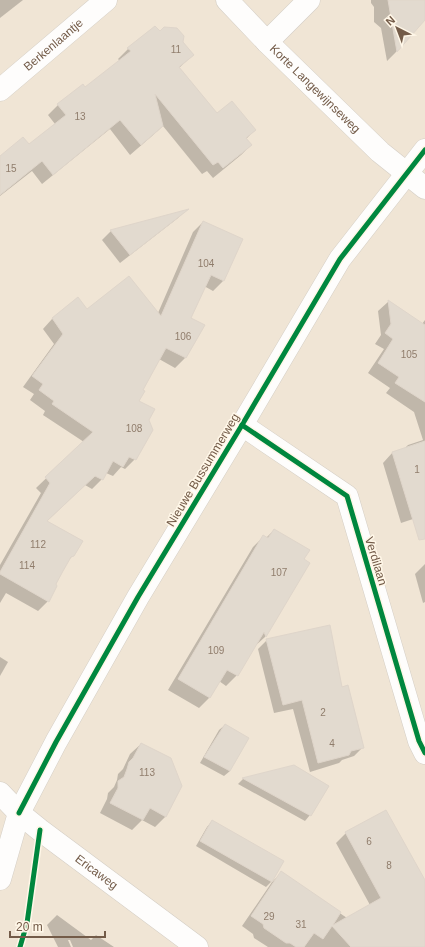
<svg xmlns="http://www.w3.org/2000/svg" width="425" height="947" font-family="Arial,sans-serif">
  <rect width="100%" height="100%" fill="#f6f2e8"/>
  <rect fill="#f0e5d5" x="0" y="0" width="425" height="947"/>
  <g fill="#0003">
    <path d="M0 0H23L0 18Z"/>
    <path d="M371 0H425V19L396 52 387 61 381 28 374 22V7L371 3Z"/>
    <path d="M159 32 182 42 193 55 179 68 217 115 255 130 246 139 251 145 241 155 213 178 207 171 202 174 163 126 152 136 130 155 110 129 42 184 32 171 0 196V157L29 146 55 124 48 115 58 105 85 89 120 61 118 59 128 49Z"/>
    <path d="M185 211 178 218 120 263 102 240 111 231Z"/>
    <path d="M203 222 242 240 223 281 213 291 204 286 190 318 203 325 185 358 175 368 159 359 141 390 138 401 148 420 135 459 125 469 121 467 113 476 106 473 102 479 92 489 85 485 46 522 73 555 68 561 62 570 48 601 38 611 6 593 0 603V565L41 493 36 488 84 442 43 415 45 411 30 400 34 394 23 387 54 344 43 329 52 319 78 299 87 311 158 313 193 232Z"/>
    <path d="M388 302 422 324 425 320V518L413 519 401 523 383 463 393 452 404 449 408 445 423 440 414 412 386 393 390 388 368 373 384 349 375 344 381 335 378 311Z"/>
    <path d="M274 530 303 560 308 563 265 637 255 646 237 675 226 686 219 681 209 698 199 708 168 690 253 547 263 537 266 538Z"/>
    <path d="M425 564V602L423 603 415 574Z"/>
    <path d="M267 640 363 747 354 756 342 760 339 763 310 772 293 709 274 713 258 649Z"/>
    <path d="M0 657 8 662 0 676Z"/>
    <path d="M225 725 230 771 224 776 200 763 219 730Z"/>
    <path d="M141 744 166 816 155 827 142 820 132 830 100 813 107 799 108 793 114 787 117 780 118 774 123 769 130 754Z"/>
    <path d="M293 766 310 815 305 821 238 784 243 779Z"/>
    <path d="M212 821 283 862 271 882 266 887 196 846 207 827Z"/>
    <path d="M346 833 425 882V947H268L254 938 253 934 242 926 272 882 281 873 347 918 370 905 336 843Z"/>
    <path d="M57 915 91 940 96 935 114 947H73L70 940H68L71 947H58L47 925Z"/>
  </g>
  <g fill="#e2dacf" stroke="#dfd5ca">
    <path d="M388 0H425V20L397 52Z"/>
    <path d="M155 26 160 31 164 27 177 28 184 36 183 42 194 55 179 67 217 113 232 101 256 130 246 138 252 145 223 168 218 162 213 165 155 94 163 126 141 145 120 120 53 175 42 161 0 195V156L23 137 29 144 66 115 57 104 83 84 85 87 131 51 127 48Z"/>
    <path d="M189 209 130 255 110 230Z"/>
    <path d="M203 221 243 239 224 281 211 275 191 318 205 325 186 358 166 348 143 390 145 391 139 401 155 409 149 420 153 430 136 460 129 457 123 467 113 461 103 480 95 476 47 521 83 541 74 556 71 557 63 571 56 584 57 586 49 602 0 574V572L50 483 45 477 93 432 52 404 54 401 39 390 43 384 32 376 63 334 52 318 78 297 87 309 129 276 161 316Z"/>
    <path d="M388 300 425 325V402L395 383 399 377 378 363 393 339 385 333 391 324Z"/>
    <path d="M425 441V539L419 540 392 452Z"/>
    <path d="M274 529 310 550 304 559 310 563 266 637 264 632 238 676 227 670 210 698 178 679 263 535 268 538Z"/>
    <path d="M330 625 342 687 348 685 364 748 351 751 349 755 318 763 302 700 283 705 266 639Z"/>
    <path d="M225 724 249 738 230 771 204 757Z"/>
    <path d="M141 743 171 758 182 786 166 817 150 808 143 820 110 803 118 788V781L124 777 127 769 129 762 133 758Z"/>
    <path d="M294 765 329 786 311 816 242 778Z"/>
    <path d="M386 810 425 880V947H351L332 926 323 939 314 933 304 947H296L290 943H286L264 928 263 924 251 916 281 871 341 912 333 925 381 898 345 832Z"/>
    <path d="M212 820 284 861 272 882 200 841Z"/>
  </g>
  <g fill="none" stroke-linecap="round" stroke-linejoin="round">
    <defs>
      <g id="street">
        <path id="s1" d="M227 0 267 42 380 152 425 188"/>
        <path d="M267 42 309 0"/>
        <path id="s2" d="M0 90 106 0"/>
        <path d="M242 425 347 496 419 741 425 753"/>
        <path id="s3" d="M0 793 19 813 40 830 197 947"/>
      </g>
      <path id="secondary" d="M0 879 19 813 56 742 138 597 242 425 340 259 425 150"/>
    </defs>
    <use href="#street" stroke="#d4cec5" stroke-width="23"/>
    <use href="#secondary" stroke="#d5cfc6" stroke-width="23"/>
    <use href="#street" stroke="#fefdfc" stroke-width="22"/>
    <use href="#secondary" stroke="#fefdfc" stroke-width="22"/>
    <defs>
      <g id="cycleway">
        <path d="M242 425 347 496 419 741 425 753"/>
        <path d="M19 813 56 742 138 597 242 425 340 259 425 150"/>
        <path d="M20 947 27 923 40 830"/>
      </g>
    </defs>
    <use href="#cycleway" stroke="#fff7e8" stroke-width="8"/>
    <use href="#cycleway" stroke="#00873e" stroke-width="5"/>
  </g>
  <g text-anchor="middle" stroke-width="3" stroke-linejoin="round" paint-order="stroke">
    <g font-size="10" fill="#907d6c">
      <text x="176" y="53">11</text>
      <text x="80" y="120">13</text>
      <text x="11" y="172">15</text>
      <text x="206" y="267">104</text>
      <text x="183" y="340">106</text>
      <text x="409" y="358">105</text>
      <text x="134" y="432">108</text>
      <text x="417" y="473">1</text>
      <text x="38" y="548">112</text>
      <text x="27" y="569">114</text>
      <text x="279" y="576">107</text>
      <text x="216" y="654">109</text>
      <text x="323" y="716">2</text>
      <text x="332" y="747">4</text>
      <text x="147" y="776">113</text>
      <text x="369" y="845">6</text>
      <text x="389" y="869">8</text>
      <text x="269" y="920">29</text>
      <text x="301" y="928">31</text>
    </g>
    <g font-size="12" fill="#735b48" stroke="#fff7e8">
      <text dy="4" stroke="none"><textPath href="#s2" startOffset="70">Berkenlaantje</textPath></text>
      <text dy="4" stroke="none"><textPath href="#s1" startOffset="125">Korte Langewijnseweg</textPath></text>
      <text transform="translate(203 470) rotate(-59)" y="4">Nieuwe Bussummerweg</text>
      <text transform="translate(376 561) rotate(73)" y="4">Verdilaan</text>
      <text dy="4" stroke="none"><textPath href="#s3" startOffset="125">Ericaweg</textPath></text>
    </g>
  </g>
  <g transform="translate(397 28) rotate(318)" stroke="#fff7e8" stroke-width="3" paint-order="stroke">
  <path d="M0-3L7 15L0 10L-7 15Z" fill="#735b48"/>
  <text y="-6" font-size="11" font-weight="bold" text-anchor="middle" fill="#735b48">N</text>
  </g>
  <path d="M10 931v6h95v-6" fill="none" stroke="#735b48" stroke-width="2"/>
  <text x="16" y="931" font-size="12" fill="#735b48" stroke="#fff7e8" stroke-width="3" paint-order="stroke">20 m</text>
</svg>
